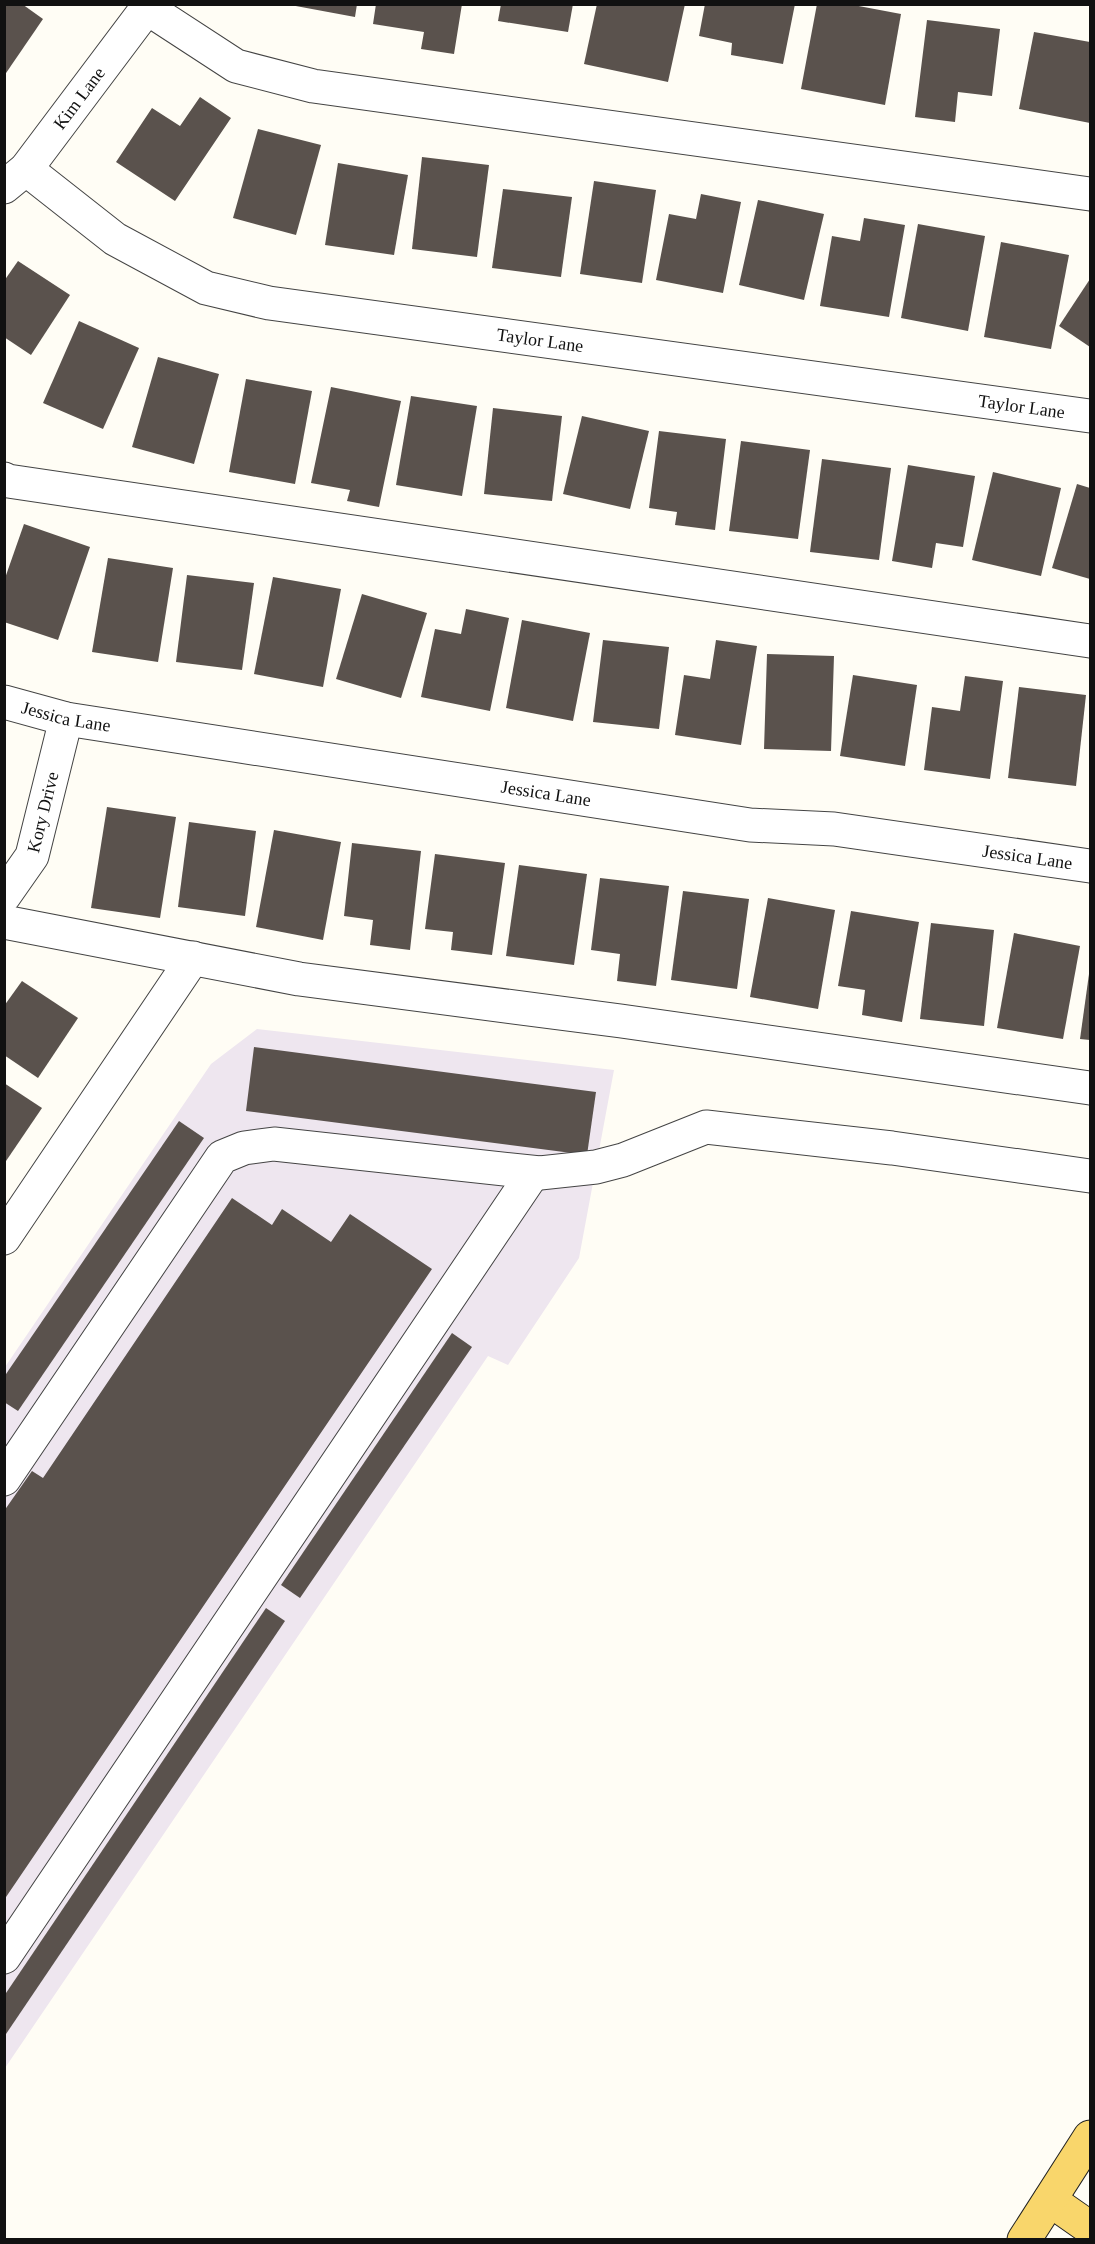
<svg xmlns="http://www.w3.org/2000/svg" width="1095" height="2244" font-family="'Times New Roman',serif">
  <rect width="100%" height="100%" fill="#fffdf5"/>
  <path fill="#eee6ef" d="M257 1029 614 1070 579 1258 508 1365 488 1356 5 2068V1367L211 1064Z"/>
  <g fill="#5a524d">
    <path d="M4 4H22L43 19 4 76Z"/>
    <path d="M285 4H357L355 17Z"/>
    <path d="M376 4H462L454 54 421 49 424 32 373 24Z"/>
    <path d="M501 4H573L568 32 498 21Z"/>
    <path d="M597 4H685L668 82 584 64Z"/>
    <path d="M705 4H795L783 64 731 55 732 43 699 36Z"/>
    <path d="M817 4H848L901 14 885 105 801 89Z"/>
    <path d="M927 20 1000 29 992 96 958 92 955 122 915 117Z"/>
    <path d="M1034 32 1090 42V123L1019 109Z"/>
    <path d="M200 97 231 118 175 201 116 162 152 108 180 126Z"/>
    <path d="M258 129 321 145 296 235 233 218Z"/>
    <path d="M422 157 489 165 477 257 412 249Z"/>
    <path d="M338 163 408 175 394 255 325 245Z"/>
    <path d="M594 181 656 190 642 283 580 274Z"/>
    <path d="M503 189 572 197 561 277 492 268Z"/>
    <path d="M701 194 741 202 723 293 656 280 669 214 696 219Z"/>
    <path d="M758 200 824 214 804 300 739 285Z"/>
    <path d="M864 218 905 225 889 317 820 306 832 236 860 241Z"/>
    <path d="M918 224 985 236 968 331 901 318Z"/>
    <path d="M1001 242 1069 255 1051 349 984 337Z"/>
    <path d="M18 261 70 295 31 355 4 337V281Z"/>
    <path d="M1090 279V347L1059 326Z"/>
    <path d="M79 321 139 348 103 429 43 403Z"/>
    <path d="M158 357 219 374 194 464 132 447Z"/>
    <path d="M246 379 312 391 295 484 229 472Z"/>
    <path d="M331 387 401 401 379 507 347 501 350 490 311 483Z"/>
    <path d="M411 396 477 406 462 496 396 485Z"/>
    <path d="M493 408 562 416 552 501 484 494Z"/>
    <path d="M582 416 649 431 630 509 563 494Z"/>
    <path d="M659 431 726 439 715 530 675 525 677 512 649 508Z"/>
    <path d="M741 441 810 450 798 539 729 531Z"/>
    <path d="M822 459 891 468 879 560 810 552Z"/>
    <path d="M908 465 975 476 963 547 936 543 932 568 892 561Z"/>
    <path d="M993 472 1061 488 1041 576 972 560Z"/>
    <path d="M1077 484 1090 488V579L1052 568Z"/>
    <path d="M24 524 90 547 58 640 4 622V581Z"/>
    <path d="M108 558 173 568 158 662 92 652Z"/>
    <path d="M187 575 254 583 242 670 176 662Z"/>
    <path d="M273 577 341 589 323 687 254 674Z"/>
    <path d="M362 594 427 613 401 698 336 679Z"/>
    <path d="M466 609 509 618 490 711 421 697 435 629 461 634Z"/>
    <path d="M522 620 590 633 573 721 506 708Z"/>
    <path d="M603 640 669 647 659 729 593 722Z"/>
    <path d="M716 640 757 646 741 745 675 735 684 675 710 679Z"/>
    <path d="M767 654 834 656 831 751 764 749Z"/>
    <path d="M853 675 917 685 905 766 840 756Z"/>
    <path d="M965 676 1003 681 990 779 924 770 932 707 960 711Z"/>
    <path d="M1019 687 1086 695 1076 786 1008 778Z"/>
    <path d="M107 807 176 817 160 918 91 908Z"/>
    <path d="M189 822 256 831 245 916 178 907Z"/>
    <path d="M274 830 341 842 323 940 256 927Z"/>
    <path d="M352 843 421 851 410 950 370 945 373 920 344 916Z"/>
    <path d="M435 854 505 863 492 955 451 950 453 932 425 929Z"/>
    <path d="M519 865 587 874 574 965 506 956Z"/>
    <path d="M600 878 669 886 656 986 617 981 620 954 591 950Z"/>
    <path d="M683 891 749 899 737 989 671 980Z"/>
    <path d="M768 898 835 910 818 1009 750 997Z"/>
    <path d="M851 911 919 922 902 1022 862 1015 865 990 838 986Z"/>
    <path d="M931 923 994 930 984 1026 920 1019Z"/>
    <path d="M1014 933 1080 946 1063 1039 997 1028Z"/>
    <path d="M1089 974H1090V1040L1080 1039Z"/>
    <path d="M22 981 78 1018 38 1078 4 1055V1006Z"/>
    <path d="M254 1047 596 1092 587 1155 246 1111Z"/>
    <path d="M4 1083 42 1108 4 1164Z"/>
    <path d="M179 1121 204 1138 18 1411 4 1402V1377Z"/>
    <path d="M232 1198 272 1225 282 1209 331 1242 350 1214 432 1269 4 1900V1511L32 1471 43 1478Z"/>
    <path d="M452 1333 472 1347 300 1598 281 1585Z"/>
    <path d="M266 1608 285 1621 4 2037V1996Z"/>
  </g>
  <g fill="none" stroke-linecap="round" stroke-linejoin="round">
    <defs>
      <g id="minor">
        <path d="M147 8 236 66 313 86 1090 194"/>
        <path id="s1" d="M26 169 115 239 206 288 269 303 1090 416"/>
        <path id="s2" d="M4 187 26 169 150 4"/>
        <path d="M4 479 8 481 1090 641"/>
        <path id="s3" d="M4 702 66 719 750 825 834 829 1090 866"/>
        <path id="s4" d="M4 896 32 856 66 719"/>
        <path d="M4 922 299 979 621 1021 1090 1088"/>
        <path d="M4 1238 193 958"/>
        <path d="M4 1479 222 1157 244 1148 274 1144 540 1173 596 1167 623 1160 706 1127 892 1148 1090 1176"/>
        <path d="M4 1957 533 1173"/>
      </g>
      <g id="major">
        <path d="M1050 2200 1090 2228"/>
        <path d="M1024 2240 1090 2137"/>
      </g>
    </defs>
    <use href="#minor" stroke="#444" stroke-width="35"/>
    <use href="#major" stroke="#222" stroke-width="35"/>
    <use href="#minor" stroke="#fff" stroke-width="33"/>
    <use href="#major" stroke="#f9d66b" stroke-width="33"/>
  </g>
  <g text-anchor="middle" stroke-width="6" stroke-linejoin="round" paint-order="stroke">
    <g font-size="18" fill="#111" stroke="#fff">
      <text dy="6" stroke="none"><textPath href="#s2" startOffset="117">Kim Lane</textPath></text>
      <text dy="6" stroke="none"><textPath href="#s1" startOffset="555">Taylor Lane</textPath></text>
      <text dy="6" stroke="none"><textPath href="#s1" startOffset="1041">Taylor Lane</textPath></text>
      <text dy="6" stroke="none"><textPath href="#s3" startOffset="64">Jessica Lane</textPath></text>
      <text dy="6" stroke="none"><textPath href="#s3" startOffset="550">Jessica Lane</textPath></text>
      <text dy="6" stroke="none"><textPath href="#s4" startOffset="94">Kory Drive</textPath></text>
      <text dy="6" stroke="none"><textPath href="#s3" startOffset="1036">Jessica Lane</textPath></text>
    </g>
  </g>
  <rect width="1095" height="2244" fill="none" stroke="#111111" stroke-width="12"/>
</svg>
